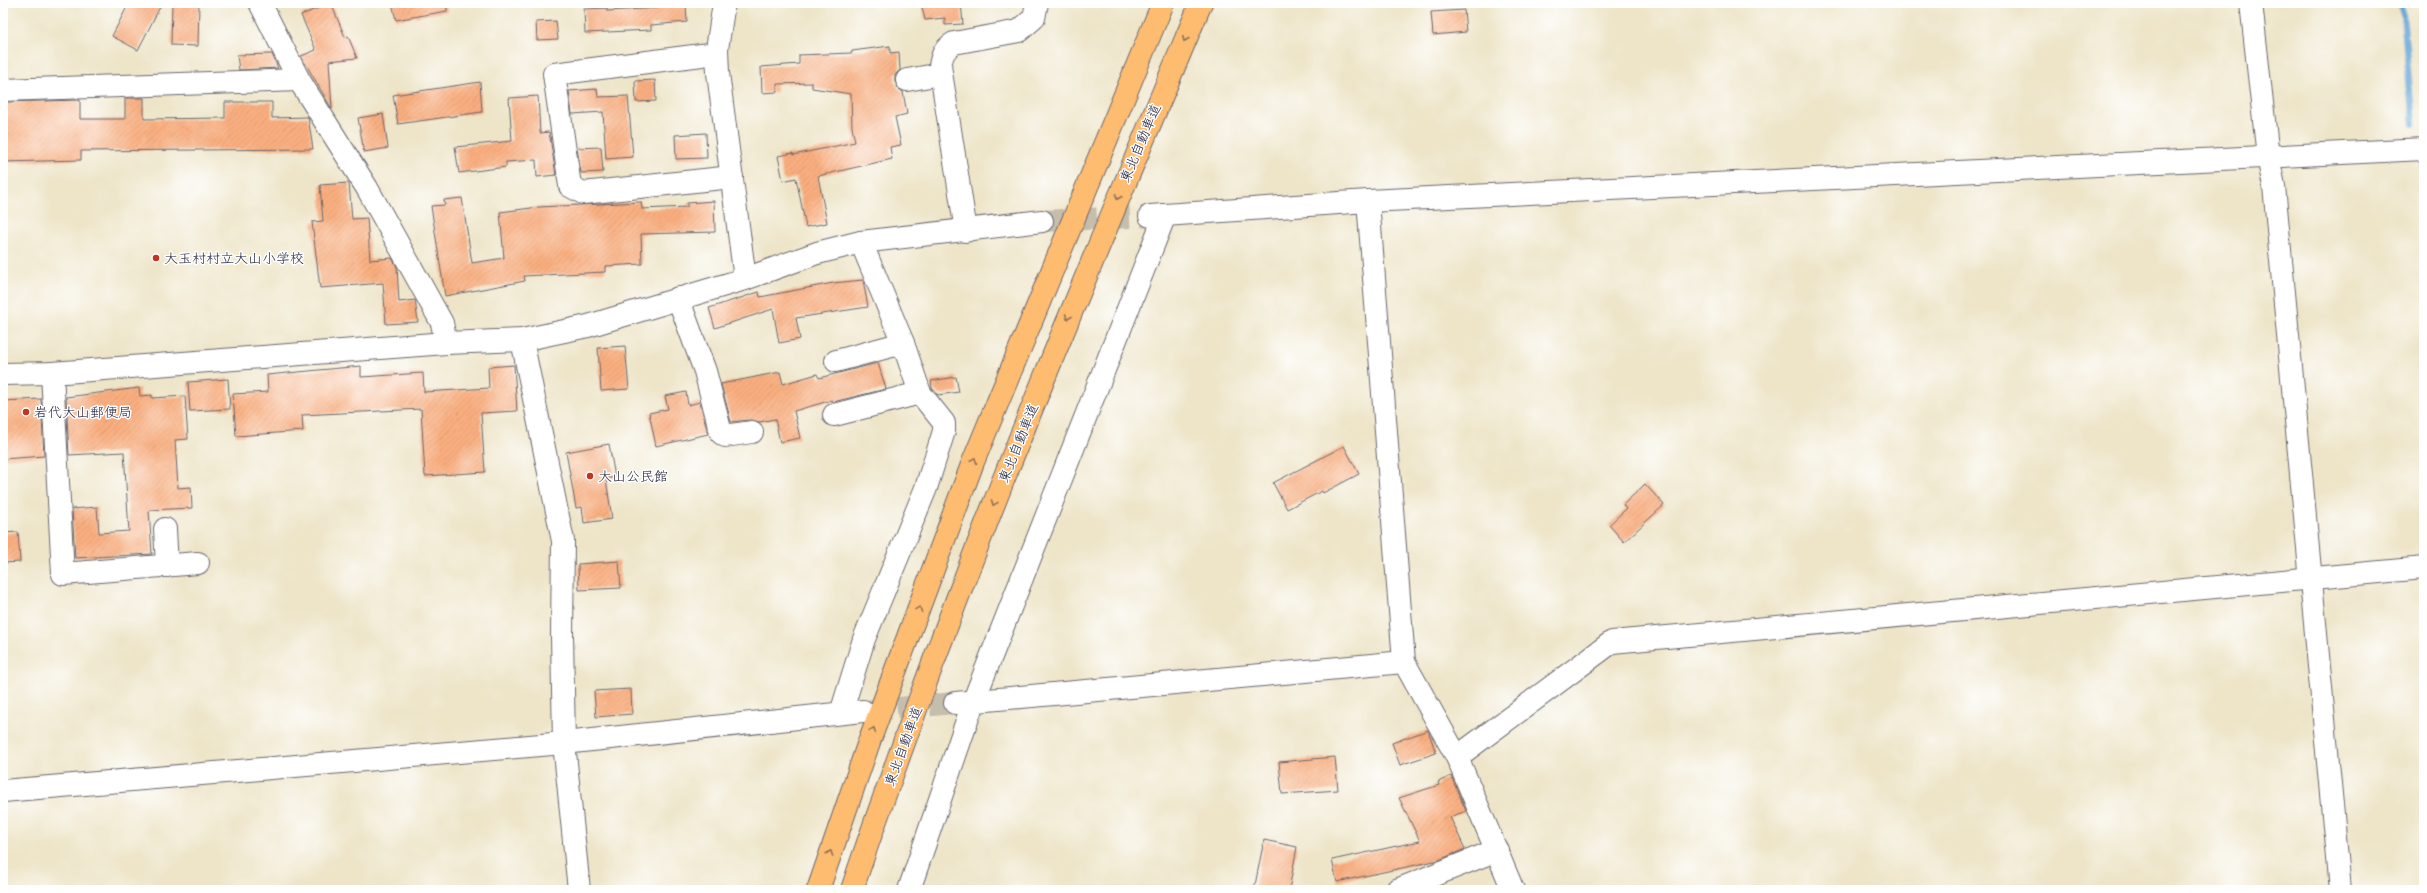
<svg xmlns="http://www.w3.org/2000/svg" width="2427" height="893" font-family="'Indie Flower','Klee One',sans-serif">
  <defs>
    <pattern id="building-hatch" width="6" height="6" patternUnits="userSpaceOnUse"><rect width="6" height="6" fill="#faaf7f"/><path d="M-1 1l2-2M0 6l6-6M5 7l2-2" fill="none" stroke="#d6966f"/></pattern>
  </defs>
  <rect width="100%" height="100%" fill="#fff"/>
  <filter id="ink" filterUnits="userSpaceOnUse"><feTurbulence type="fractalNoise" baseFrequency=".025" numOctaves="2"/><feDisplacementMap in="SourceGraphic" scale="8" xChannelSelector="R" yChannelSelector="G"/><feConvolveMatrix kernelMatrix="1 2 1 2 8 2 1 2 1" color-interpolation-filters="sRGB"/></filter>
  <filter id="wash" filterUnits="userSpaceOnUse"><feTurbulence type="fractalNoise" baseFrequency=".012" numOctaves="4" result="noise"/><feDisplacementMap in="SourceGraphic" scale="16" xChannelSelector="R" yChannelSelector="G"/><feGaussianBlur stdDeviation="0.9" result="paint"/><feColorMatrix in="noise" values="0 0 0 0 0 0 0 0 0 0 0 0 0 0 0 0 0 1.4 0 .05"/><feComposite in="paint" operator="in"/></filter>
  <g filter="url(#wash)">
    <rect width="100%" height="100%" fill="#eee5c9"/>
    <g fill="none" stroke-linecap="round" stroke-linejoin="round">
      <path stroke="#5fa2d3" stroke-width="6" d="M2402 3 2413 124"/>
    </g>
    <g id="blocks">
      <g fill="url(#building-hatch)">
        <path d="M129 3H162L138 50 112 36Z"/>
        <path d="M172 3H199L198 46 171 45Z"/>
        <path d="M331 3 345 37 348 36 357 58 329 61 332 109 301 56 316 50 301 15Z"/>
        <path d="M392 3H447V11L396 20Z"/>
        <path d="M686 3 687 22 651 25V30L585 33 584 9 607 8V11L658 8V5Z"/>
        <path d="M921 3H961L963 24 945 25V18L925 20Z"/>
        <path d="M1464 10 1466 32 1433 35 1431 12Z"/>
        <path d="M556 21 558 39 537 40 536 22Z"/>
        <path d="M890 46V53L899 52 900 70 895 75V82L898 88 903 92 907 114 895 117 901 145 890 147 892 159 818 176 827 223 806 227 796 178 783 181 778 156 793 153V155L855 142 852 127 851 94 812 88V83L777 84V92L762 93 761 67 799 64V55L852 53V51Z"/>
        <path d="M272 54 278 68 239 70 237 55Z"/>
        <path d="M655 80 656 101 636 102 635 81Z"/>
        <path d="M480 82 482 112 398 124 393 95Z"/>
        <path d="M597 89 598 97 628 96 633 157 606 159 603 112 572 114 569 91Z"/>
        <path d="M538 96 540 133 549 132 556 175 537 177 536 160 506 162V167L459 173 455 147 512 141 509 98Z"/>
        <path d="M125 98H144V119L225 118V102H272V118L308 117 313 149 81 151V160L3 162V102L80 100V119H125Z"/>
        <path d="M383 114 388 148 364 152 358 118Z"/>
        <path d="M706 133 707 158 676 159 675 135Z"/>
        <path d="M601 147 603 172 581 173 577 148Z"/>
        <path d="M349 183 352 219 367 218 370 260 392 258 397 267 399 302 415 300 418 322 386 324 383 283 320 288 312 222 323 221 320 185Z"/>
        <path d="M462 198 472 263 504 258 500 212 539 207 641 202 642 209 687 207V203L714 201 715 232 641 234 642 264 605 266V272L524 276 525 281 445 296 431 206 445 205 444 200Z"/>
        <path d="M863 280 868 307 796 318 800 339 779 343 773 309 715 328 709 308 759 292 760 297 833 283Z"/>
        <path d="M625 346 629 389 601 391 598 348Z"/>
        <path d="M878 363 886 389 833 402 832 400 794 411 800 438 780 442 775 419 759 422 750 420 731 422 721 384 780 372 783 384 817 374 819 378Z"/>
        <path d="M514 365 517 411 481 413 485 472 425 476 421 409 302 415 303 431 236 436 233 394 268 392 267 375 361 366V377L423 373 424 392 489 388 488 367Z"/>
        <path d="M956 377 959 392 938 395 932 388 931 381Z"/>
        <path d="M228 379 230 409 190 411 188 382Z"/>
        <path d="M139 388 140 396 152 395V398L185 396 188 439 175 440 178 488 191 487 192 508 149 510 152 554 75 558 72 509 97 507 99 533 129 531 124 452 69 455 66 397Z"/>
        <path d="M686 392 688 405 700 402 708 434 656 446 649 413 668 409 665 396Z"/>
        <path d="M41 399 44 456 3 459V401Z"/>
        <path d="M609 444 615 477 606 479 612 519 584 523 582 507 576 508 566 452Z"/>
        <path d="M1344 446 1359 474 1323 493 1322 491 1287 509 1273 483Z"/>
        <path d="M1645 484 1664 505 1624 542 1609 525 1626 509 1623 505Z"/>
        <path d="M18 532 20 562 3 563V533Z"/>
        <path d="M619 561 621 588 579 590 578 564Z"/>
        <path d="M631 689 632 714 596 717 594 691Z"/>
        <path d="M1428 730 1436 753 1400 765 1392 743Z"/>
        <path d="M1335 757 1338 790 1282 794 1279 762Z"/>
        <path d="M1451 776 1466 811 1450 817 1465 849 1439 860 1337 882 1332 860 1420 841 1399 798 1439 785 1438 782Z"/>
        <path d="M1264 840 1297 847 1289 890H1254Z"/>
      </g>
    </g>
  </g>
  <g filter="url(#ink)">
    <use href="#blocks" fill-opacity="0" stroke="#69666d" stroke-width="1"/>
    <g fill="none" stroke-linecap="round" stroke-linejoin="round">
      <g stroke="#c5bead" stroke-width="22" stroke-dasharray="22 11" stroke-linecap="butt">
        <path d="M1042 221 1150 216"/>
        <path d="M864 711 955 703"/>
      </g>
      <defs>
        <g id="minor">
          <path d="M260 3 299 80 367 188 401 249 442 323 446 343"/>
          <path d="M724 3 717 49 718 73 745 279"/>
          <path d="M2251 3 2268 157 2274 186 2340 890"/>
          <path d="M717 53 554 74 570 186 583 193 732 177"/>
          <path d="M907 80 941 74"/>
          <path d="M3 90 299 80"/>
          <path d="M1368 201 1404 662 1457 757 1513 890"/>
          <path d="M1150 216 1368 201 2424 149"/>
          <path d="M966 231 940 66C942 55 944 49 954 43L1019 31 1034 18 1037 3"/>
          <path d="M678 298 705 371 721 433 725 436 752 432"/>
          <path d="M522 340 563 541 562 636 564 743 579 890"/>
          <path d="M836 361 903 343"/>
          <path d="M52 373 63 574 198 563"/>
          <path d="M3 374 52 373 446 343 522 340 588 326 745 279 817 253 861 242 1042 221"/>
          <path d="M834 415 920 393"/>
          <path d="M165 529 167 566"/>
          <path d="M955 703 1404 662"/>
          <path d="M841 713 864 639 926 488 944 431V423L920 393 903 343 861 242"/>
          <path d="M1457 757 1612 642 2424 568"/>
          <path d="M3 791 564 743 863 711"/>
          <path d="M909 890 974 700 1165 215"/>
          <path d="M1397 890 1497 850"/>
        </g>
        <g id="highway">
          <path d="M818 890 870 739 973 462 1163 3"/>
          <path d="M852 890C870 834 891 779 911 723 999 479 1100 242 1201 3"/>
        </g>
      </defs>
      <use href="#minor" stroke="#69666d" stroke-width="24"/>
      <use href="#highway" stroke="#69666d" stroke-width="24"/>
      <use href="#minor" stroke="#fff" stroke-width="22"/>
      <use href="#highway" stroke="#febc70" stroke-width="22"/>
    </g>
    <defs><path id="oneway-chevron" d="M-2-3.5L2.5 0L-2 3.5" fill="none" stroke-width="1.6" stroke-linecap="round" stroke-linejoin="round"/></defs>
    <g stroke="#906f56">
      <use href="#oneway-chevron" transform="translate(1185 39) rotate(113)"/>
      <use href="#oneway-chevron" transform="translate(1118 197) rotate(113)"/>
      <use href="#oneway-chevron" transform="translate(1068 317) rotate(112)"/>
      <use href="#oneway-chevron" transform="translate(974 460) rotate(-69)"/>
      <use href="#oneway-chevron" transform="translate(994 503) rotate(111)"/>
      <use href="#oneway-chevron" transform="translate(919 609) rotate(-69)"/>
      <use href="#oneway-chevron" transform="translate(873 730) rotate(-69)"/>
      <use href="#oneway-chevron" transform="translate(830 853) rotate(-71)"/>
    </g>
  </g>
  <g fill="#c8321e" stroke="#fff" stroke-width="1.5">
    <circle cx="156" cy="258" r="4"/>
    <circle cx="26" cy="412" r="4"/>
    <circle cx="590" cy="476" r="4"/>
  </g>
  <g text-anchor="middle" stroke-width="3" stroke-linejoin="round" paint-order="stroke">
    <g font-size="14" fill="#22223b" stroke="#fff">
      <text transform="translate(1140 143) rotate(-67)" y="5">東北自動車道</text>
      <text transform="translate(1018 443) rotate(-68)" y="5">東北自動車道</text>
      <text transform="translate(903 746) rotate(-70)" y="5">東北自動車道</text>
    </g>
    <g font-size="14" fill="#22223b" stroke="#fff" text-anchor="start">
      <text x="164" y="263">大玉村村立大山小学校</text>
      <text x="34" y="417">岩代大山郵便局</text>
      <text x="598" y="481">大山公民館</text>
    </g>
  </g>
  <rect width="2427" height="893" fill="none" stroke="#fff" stroke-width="16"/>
</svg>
